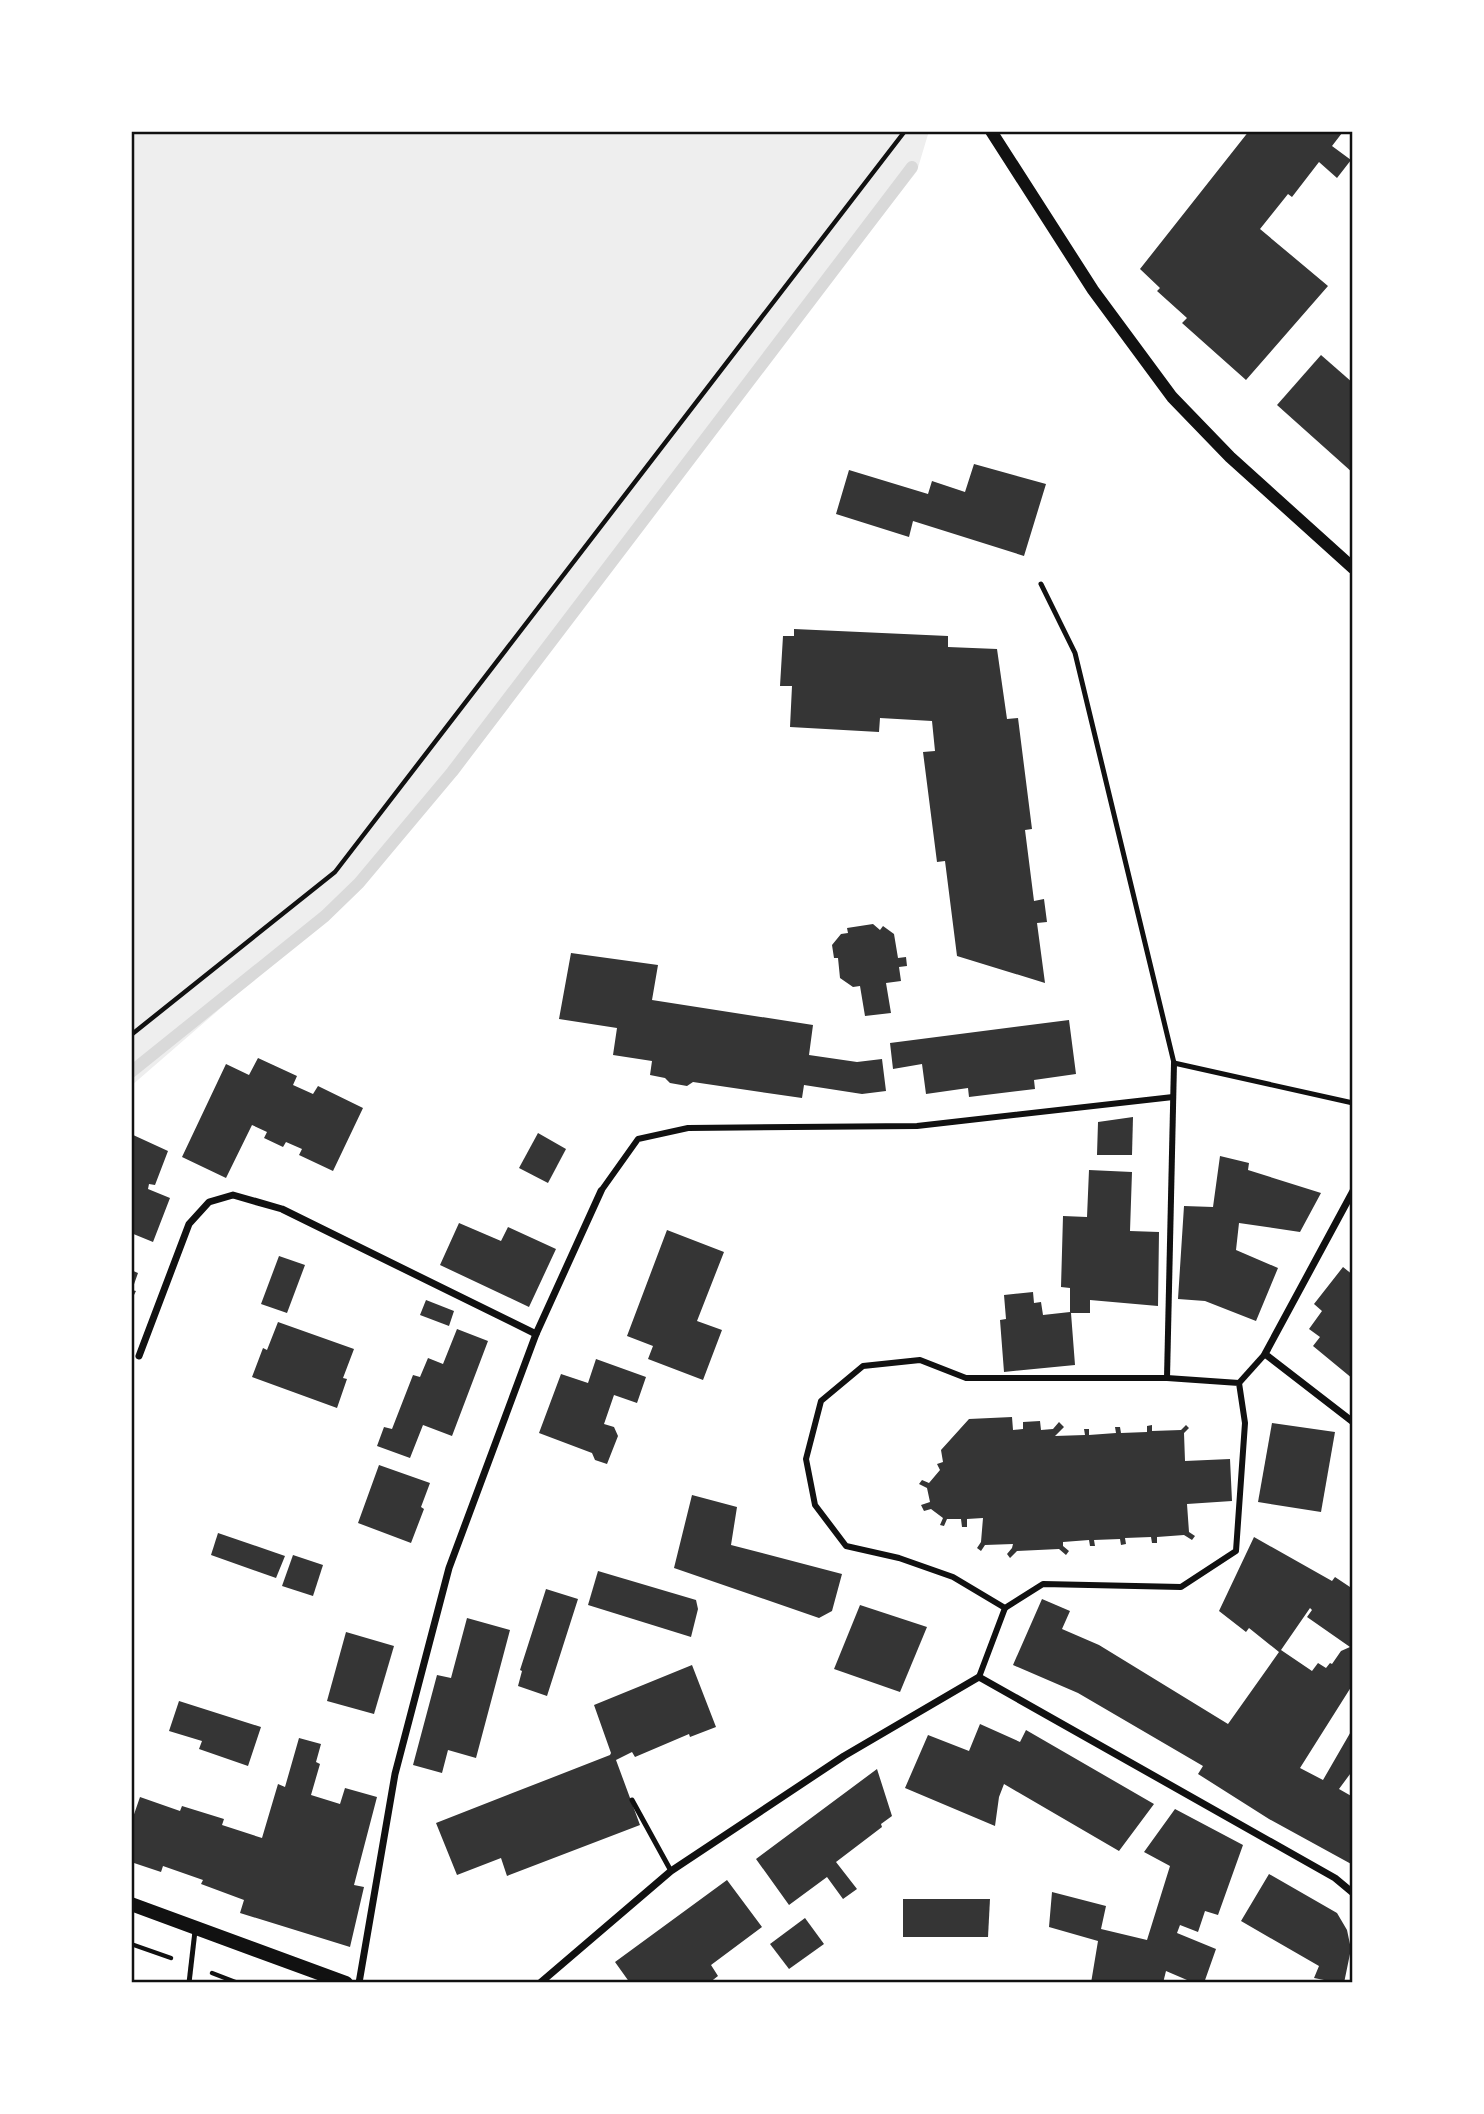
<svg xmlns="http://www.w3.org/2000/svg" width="1484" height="2114" font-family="'Golos Text',sans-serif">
  <rect width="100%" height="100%" fill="#fff"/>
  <path fill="#eee" d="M131 131H929L917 171 365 883 131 1086Z"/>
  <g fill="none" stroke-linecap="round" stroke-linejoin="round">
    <path stroke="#d9d9d9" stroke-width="12" d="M131 1072 325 916 359 883 452 772 912 167"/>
  </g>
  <g fill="#353535" fill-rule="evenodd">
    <path d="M1249 131H1340L1342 133 1332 146 1351 160 1337 178 1319 162 1292 197 1288 194 1260 229 1328 286 1246 380 1182 323 1187 318 1157 291 1160 288 1140 269Z"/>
    <path d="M1321 355 1353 383V473L1277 405Z"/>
    <path d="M974 464 1046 484 1024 556 913 521 909 537 836 514 849 470 928 494 932 481 965 492Z"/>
    <path d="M794 629 948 636V647L997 649 1007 719 1018 718 1032 829 1025 830 1034 901 1044 899 1047 922 1037 923 1045 983 957 956 945 861 937 862 923 752 935 751 932 721 880 718 879 732 790 727 792 686H780L783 636H794Z"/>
    <path d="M873 924 880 930 883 926 894 934 898 958 906 957 907 966 899 967 901 981 886 983 891 1013 865 1016 860 986 853 987 840 978 838 958H834L832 945 841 934 848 933 847 928Z"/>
    <path d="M571 953 658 965 652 1000 813 1025 809 1055 857 1062 882 1059 886 1091 862 1094 804 1085 802 1098 693 1082 687 1086 670 1083 665 1078 650 1075 652 1061 613 1055 617 1028 559 1019Z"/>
    <path d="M1069 1020 1076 1074 1034 1080 1035 1089 969 1097 968 1088 926 1094 922 1064 893 1069 890 1043Z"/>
    <path d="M258 1058 297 1076 293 1085 313 1094 318 1086 363 1108 333 1171 299 1155 302 1149 286 1142 283 1147 264 1138 267 1132 252 1125 226 1178 182 1157 226 1064 249 1075Z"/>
    <path d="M1133 1117 1132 1155H1097L1098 1122Z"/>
    <path d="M538 1133 566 1149 548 1183 519 1168Z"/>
    <path d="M131 1134 168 1151 155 1185 149 1184 148 1189 170 1198 153 1242 131 1233Z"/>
    <path d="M1220 1156 1249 1163 1248 1170 1321 1193 1300 1232 1239 1223 1236 1250 1278 1268 1256 1321 1205 1301 1178 1299 1184 1206 1213 1207Z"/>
    <path d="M1089 1170 1132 1172 1130 1231 1159 1232 1158 1306 1090 1300V1313H1071L1075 1365 1004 1372 1000 1320 1006 1319 1004 1295 1033 1292 1034 1303 1041 1302 1043 1315 1070 1312V1288L1061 1287 1063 1216 1087 1217Z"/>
    <path d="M459 1223 501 1241 508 1227 556 1249 529 1307 440 1265Z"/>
    <path d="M667 1230 724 1252 697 1321 722 1330 703 1380 648 1359 653 1346 627 1336Z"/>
    <path d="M279 1256 305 1265 287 1313 261 1304Z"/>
    <path d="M1343 1267 1353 1275V1379L1313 1346 1320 1337 1309 1329 1322 1311 1314 1304Z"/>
    <path d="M131 1270 138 1273 132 1290 136 1291 131 1301Z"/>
    <path d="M426 1300 454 1311 449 1326 420 1315Z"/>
    <path d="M278 1322 354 1349 343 1378 347 1379 337 1408 252 1377 263 1348 267 1350Z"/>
    <path d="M457 1329 488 1341 452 1436 423 1425 410 1458 377 1446 384 1427 392 1429 413 1375 420 1377 428 1358 443 1364Z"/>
    <path d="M596 1359 646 1377 637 1403 614 1395 604 1424 614 1427 618 1436 607 1464 595 1460 592 1453 539 1433 561 1374 588 1383Z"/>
    <path d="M1012 1417 1013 1430 1023 1429V1422L1040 1421 1041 1430 1053 1429 1059 1422 1064 1427 1055 1436 1085 1435 1084 1429H1089V1435L1116 1433 1115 1427H1120L1121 1433 1147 1432V1426L1152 1425V1431L1181 1430 1186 1425 1189 1428 1184 1433 1185 1461 1230 1459 1232 1501 1187 1504 1189 1532 1195 1536 1192 1540 1184 1535 1157 1537V1543H1152L1151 1537 1125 1538 1126 1544 1121 1545 1120 1539 1094 1540 1095 1546H1090L1089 1540 1063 1542V1546L1069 1551 1066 1555 1059 1549 1017 1551 1010 1558 1007 1554 1012 1548 1013 1544 985 1545 981 1551 977 1548 981 1542 983 1518 967 1519V1527H962L961 1519H947L944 1526 940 1525 943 1518 931 1509 924 1511 921 1505 930 1502 927 1488 919 1484 922 1480 929 1483 940 1470 937 1464 943 1462 941 1450 969 1419Z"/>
    <path d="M1272 1423 1335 1432 1321 1512 1258 1502Z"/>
    <path d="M379 1465 430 1483 421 1507 424 1509 411 1543 358 1523Z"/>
    <path d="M692 1495 737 1507 731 1545 842 1574 832 1611 819 1618 674 1568Z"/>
    <path d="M218 1533 285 1556 276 1578 211 1555Z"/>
    <path d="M1254 1537 1332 1581 1335 1577 1353 1589V1684L1300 1768 1323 1780 1353 1728V1770L1339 1789 1353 1797V1865L1269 1819 1198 1774 1203 1766 1078 1693 1013 1665 1042 1599 1070 1611 1062 1629 1099 1645 1228 1724 1279 1652 1249 1628 1246 1632 1219 1611ZM1310 1608 1312 1610 1307 1617 1350 1647 1341 1651 1332 1664 1330 1663 1326 1668 1318 1663 1312 1671 1281 1650Z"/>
    <path d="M293 1555 323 1565 313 1596 282 1586Z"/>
    <path d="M598 1571 696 1600 698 1609 691 1637 588 1605Z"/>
    <path d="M546 1589 578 1599 547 1696 518 1686 522 1671 520 1670Z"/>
    <path d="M860 1605 927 1627 900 1692 834 1669Z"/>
    <path d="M467 1618 510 1630 476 1758 448 1750 442 1773 413 1765 437 1675 451 1678Z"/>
    <path d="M346 1632 394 1646 374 1714 327 1701Z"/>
    <path d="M692 1665 716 1727 690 1737 689 1734 635 1757 632 1752 616 1760 640 1825 507 1876 501 1858 457 1875 436 1823 610 1755 611 1753 594 1705Z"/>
    <path d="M179 1701 261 1727 248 1766 199 1749 202 1741 169 1731Z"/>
    <path d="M980 1724 1020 1742 1026 1730 1154 1804 1119 1851 1004 1784 999 1797 995 1826 905 1788 928 1735 969 1751Z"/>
    <path d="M299 1738 321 1744 316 1762 320 1764 311 1795 340 1804 345 1788 377 1797 354 1885 364 1887 350 1947 240 1913 244 1900 201 1884 203 1880 163 1866 161 1872 131 1862V1823L140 1797 180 1811 182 1806 224 1819 222 1825 262 1838 278 1784 285 1787Z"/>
    <path d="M877 1769 892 1816 881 1824 882 1827 836 1862 857 1889 843 1899 827 1877 789 1905 756 1859Z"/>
    <path d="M1175 1809 1243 1845 1218 1915 1205 1911 1198 1932 1180 1925 1177 1933 1216 1949 1204 1983H1194L1166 1971 1163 1983H1091L1098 1941 1049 1927 1052 1892 1106 1906 1101 1929 1147 1940 1170 1866 1144 1852Z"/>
    <path d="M1269 1874 1337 1913 1347 1930 1351 1949 1344 1983H1329V1981L1314 1978 1319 1966 1241 1921Z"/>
    <path d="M727 1880 762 1927 711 1965 718 1976 709 1983H630L615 1962Z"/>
    <path d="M903 1899H990L988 1937H903Z"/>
    <path d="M805 1918 824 1944 789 1969 770 1944Z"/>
  </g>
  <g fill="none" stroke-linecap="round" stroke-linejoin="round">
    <g stroke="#111" stroke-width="4.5">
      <path d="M131 1035 335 872 905 131"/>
      <path d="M131 1944 171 1958"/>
      <path d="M212 1973 238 1983"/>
    </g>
    <g stroke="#111" stroke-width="5">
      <path d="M1041 584 1075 653 1174 1063 1353 1103"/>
      <path d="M632 1800 671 1871"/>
      <path d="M189 1983 195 1931"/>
    </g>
    <g stroke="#111" stroke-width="6">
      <path d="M601 1191 638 1139 688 1128 917 1126 1173 1097"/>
      <path d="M920 1360 966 1378H1167L1239 1383 1245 1423 1236 1551 1181 1587 1043 1584 1005 1608 953 1577 899 1558 846 1546 815 1505 806 1459 821 1401 863 1366Z"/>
      <path d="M1167 1378 1174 1063"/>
      <path d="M1239 1383 1265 1354"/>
      <path d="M979 1677 1005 1608"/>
    </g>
    <g stroke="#111" stroke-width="7">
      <path d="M1353 1191 1265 1354 1353 1422"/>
      <path d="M139 1356 189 1224 209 1202 233 1195 282 1209 536 1334"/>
      <path d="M359 1983 395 1774 449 1568 536 1334 601 1191"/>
      <path d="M540 1983 671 1871 844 1756 979 1677 1335 1878 1353 1893"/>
    </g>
    <path stroke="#111" stroke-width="12" d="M991 131 1093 290 1172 397 1230 457 1353 568"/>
    <path stroke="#111" stroke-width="14" d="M131 1904 346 1983"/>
  </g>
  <rect width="1484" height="2114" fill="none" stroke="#ffffff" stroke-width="266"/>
  <rect x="133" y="133" width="1218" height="1848" fill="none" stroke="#111" stroke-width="2.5"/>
</svg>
